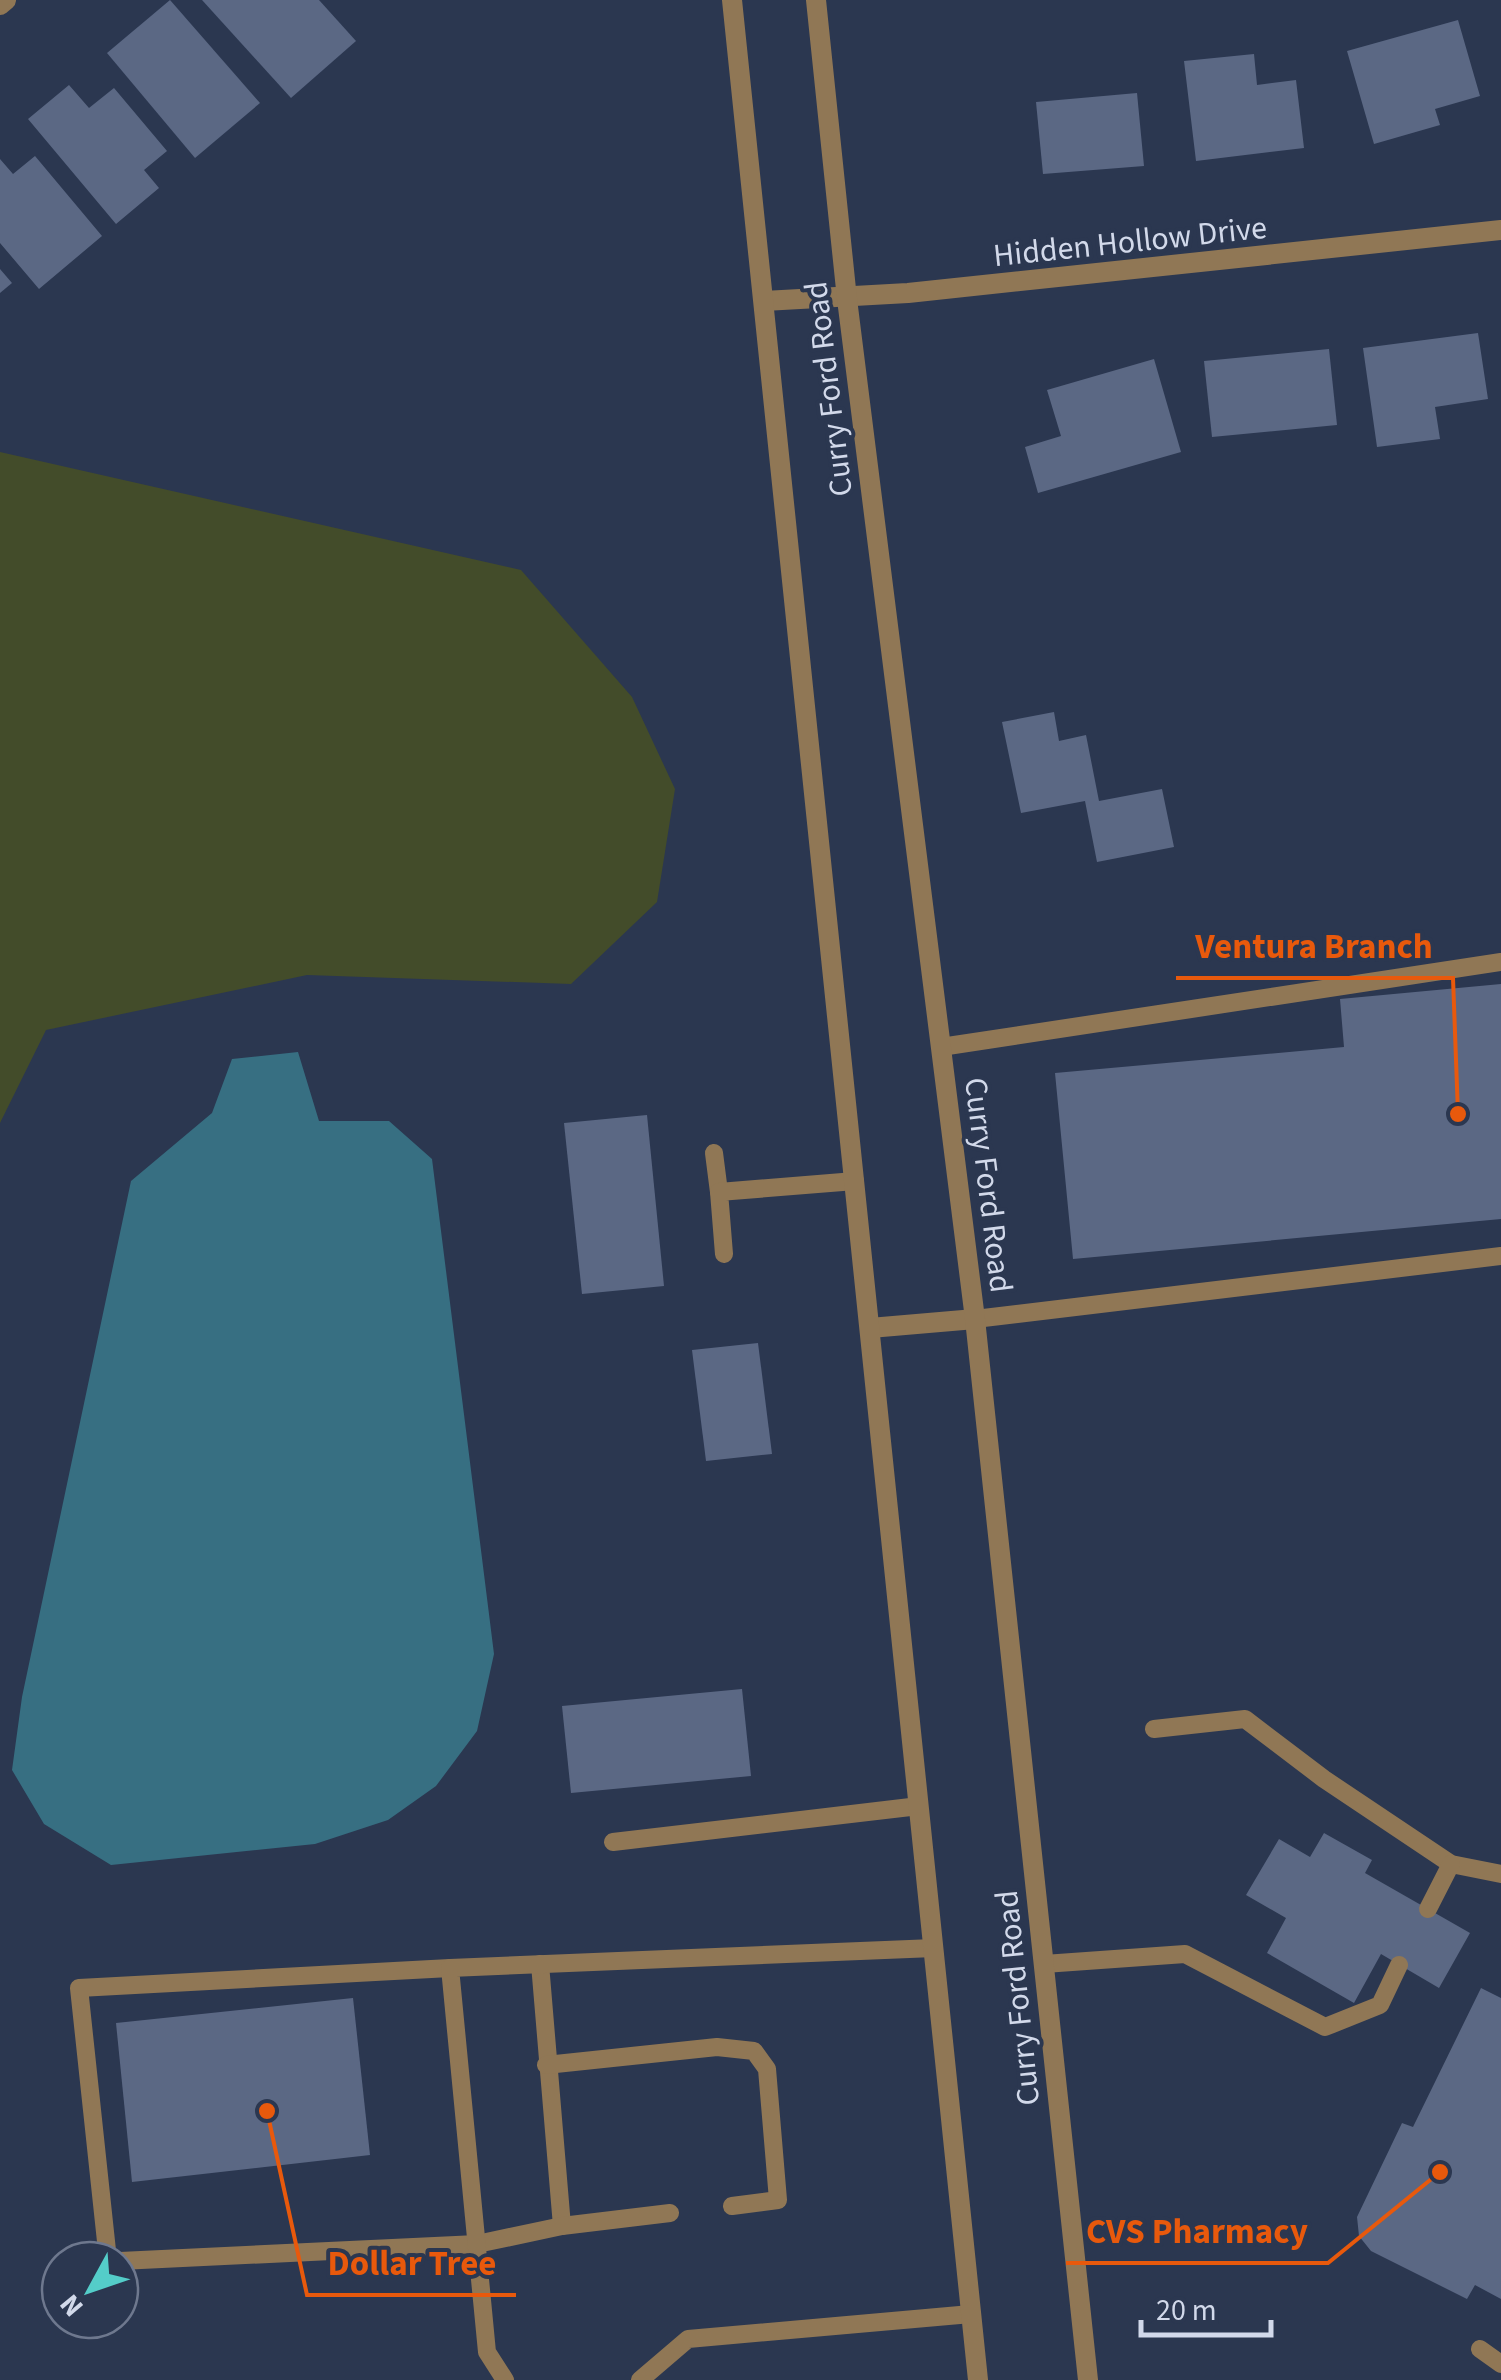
<svg xmlns="http://www.w3.org/2000/svg" width="1501" height="2380" font-family="'Source Sans 3',sans-serif">
  <rect width="100%" height="100%" fill="#2b3750"/>
  <path fill="#434c2a" d="M0 452 521 570 632 697 675 789 657 902 571 984 307 975 46 1030 0 1123Z"/>
  <path fill="#376f82" d="M298 1052 319 1121H389L432 1159 494 1654 477 1731 436 1786 388 1820 315 1844 111 1865 44 1824 12 1770 22 1697 131 1181 212 1113 232 1059Z"/>
  <g fill="#5b6884">
    <path d="M170 0 260 103 195 158 107 53Z"/>
    <path d="M202 0H319L356 41 291 98Z"/>
    <path d="M1458 20 1480 96 1435 109 1440 125 1374 144 1347 51Z"/>
    <path d="M1254 54 1257 85 1296 80 1304 148 1196 161 1184 61Z"/>
    <path d="M69 85 89 108 114 88 167 151 144 170 159 188 116 224 28 119Z"/>
    <path d="M1137 93 1144 166 1043 174 1036 102Z"/>
    <path d="M35 156 102 236 39 289 0 243V159L13 174Z"/>
    <path d="M0 269 12 283 0 293Z"/>
    <path d="M1478 333 1488 399 1435 407 1440 439 1377 447 1363 348Z"/>
    <path d="M1329 349 1337 425 1212 437 1204 361Z"/>
    <path d="M1154 359 1181 452 1038 493 1025 447 1061 436 1047 390Z"/>
    <path d="M1054 712 1059 741 1086 735 1099 801 1162 789 1174 847 1097 862 1085 801 1021 813 1002 722Z"/>
    <path d="M1501 984V1219L1073 1259 1055 1073 1344 1047 1340 999Z"/>
    <path d="M647 1115 664 1286 582 1294 564 1123Z"/>
    <path d="M758 1343 772 1454 706 1461 692 1350Z"/>
    <path d="M742 1689 751 1776 571 1793 562 1706Z"/>
    <path d="M1324 1833 1372 1860 1365 1873 1470 1933 1439 1988 1381 1954 1354 2003 1267 1953 1286 1918 1246 1895 1279 1839 1310 1857Z"/>
    <path d="M1481 1988 1501 1998V2299L1475 2285 1467 2299 1371 2251 1359 2236 1357 2217 1402 2123 1413 2127Z"/>
    <path d="M353 1998 370 2155 132 2182 116 2023Z"/>
  </g>
  <g fill="none" stroke-linecap="round" stroke-linejoin="round">
    <g stroke="#907755" stroke-width="18">
      <path d="M941 1047 1501 962"/>
      <path d="M714 1153 719 1192"/>
      <path d="M724 1254 719 1192 855 1181"/>
      <path d="M975 1319 1501 1256"/>
      <path d="M1154 1729 1245 1719 1324 1779 1451 1864 1501 1874"/>
      <path d="M613 1842 919 1806"/>
      <path d="M1428 1909 1451 1864"/>
      <path d="M540 1964 562 2226"/>
      <path d="M1044 1964 1185 1954 1325 2027 1380 2005 1399 1965"/>
      <path d="M546 2065 717 2047 754 2051 767 2069 778 2200 732 2206"/>
      <path d="M108 2260 79 1988 450 1968"/>
      <path d="M120 2261 477 2244 562 2226 670 2213"/>
      <path d="M1480 2349 1501 2364"/>
      <path d="M505 2380 487 2352 450 1968 934 1948"/>
      <path d="M640 2380 688 2339 971 2314"/>
    </g>
    <g stroke="#907755" stroke-width="20">
      <path d="M0 5 6 0"/>
      <path d="M764 301 908 293 1501 230"/>
      <path d="M870 1328 975 1319"/>
    </g>
    <g stroke="#907755" stroke-width="20">
      <path d="M732 0 978 2380"/>
      <path d="M816 0 847 299 975 1319 1088 2380"/>
    </g>
  </g>
  <g text-anchor="middle" stroke-width="8" stroke-linejoin="round" paint-order="stroke">
    <g font-size="32" fill="#d2d9ea" stroke="#2b3750">
      <text transform="translate(1130 241) rotate(-6)" y="11">Hidden Hollow Drive</text>
      <text transform="translate(828 389) rotate(-97)" y="11">Curry Ford Road</text>
      <text transform="translate(989 1185) rotate(83)" y="11">Curry Ford Road</text>
      <text transform="translate(1017 1998) rotate(-96)" y="11">Curry Ford Road</text>
    </g>
  </g>
  <path fill="none" stroke="#e8590c" stroke-width="4" d="M1458 1114L1453 978H1176M1440 2172L1328 2263H1066M267 2111L307 2295H516"/>
  <g fill="#e8590c" stroke="#2b3750" stroke-width="4">
    <circle cx="1458" cy="1114" r="10"/>
    <circle cx="1440" cy="2172" r="10"/>
    <circle cx="267" cy="2111" r="10"/>
  </g>
  <g font-size="35" text-anchor="middle" font-weight="bold" fill="#e8590c" stroke="#2b3750" stroke-width="8" stroke-linejoin="round" paint-order="stroke">
    <text x="1314" y="958">Ventura Branch</text>
    <text x="1197" y="2243">CVS Pharmacy</text>
    <text x="412" y="2275">Dollar Tree</text>
  </g>
  <g transform="translate(90 2290) rotate(230)"><circle r="48" fill="#2b3750" stroke="#6e788e" stroke-width="2.5"/>
  <path d="M0-8L18 38L0 25L-18 38Z" fill="#54cdc9"/>
  <text y="-15" font-size="28" font-weight="bold" text-anchor="middle" fill="#d2d9ea">N</text>
  </g>
  <path d="M1141 2320v15h130v-15" fill="none" stroke="#d2d9ea" stroke-width="5"/>
  <text x="1156" y="2320" font-size="30" fill="#d2d9ea" stroke="#2b3750" stroke-width="8" paint-order="stroke">20 m</text>
</svg>
